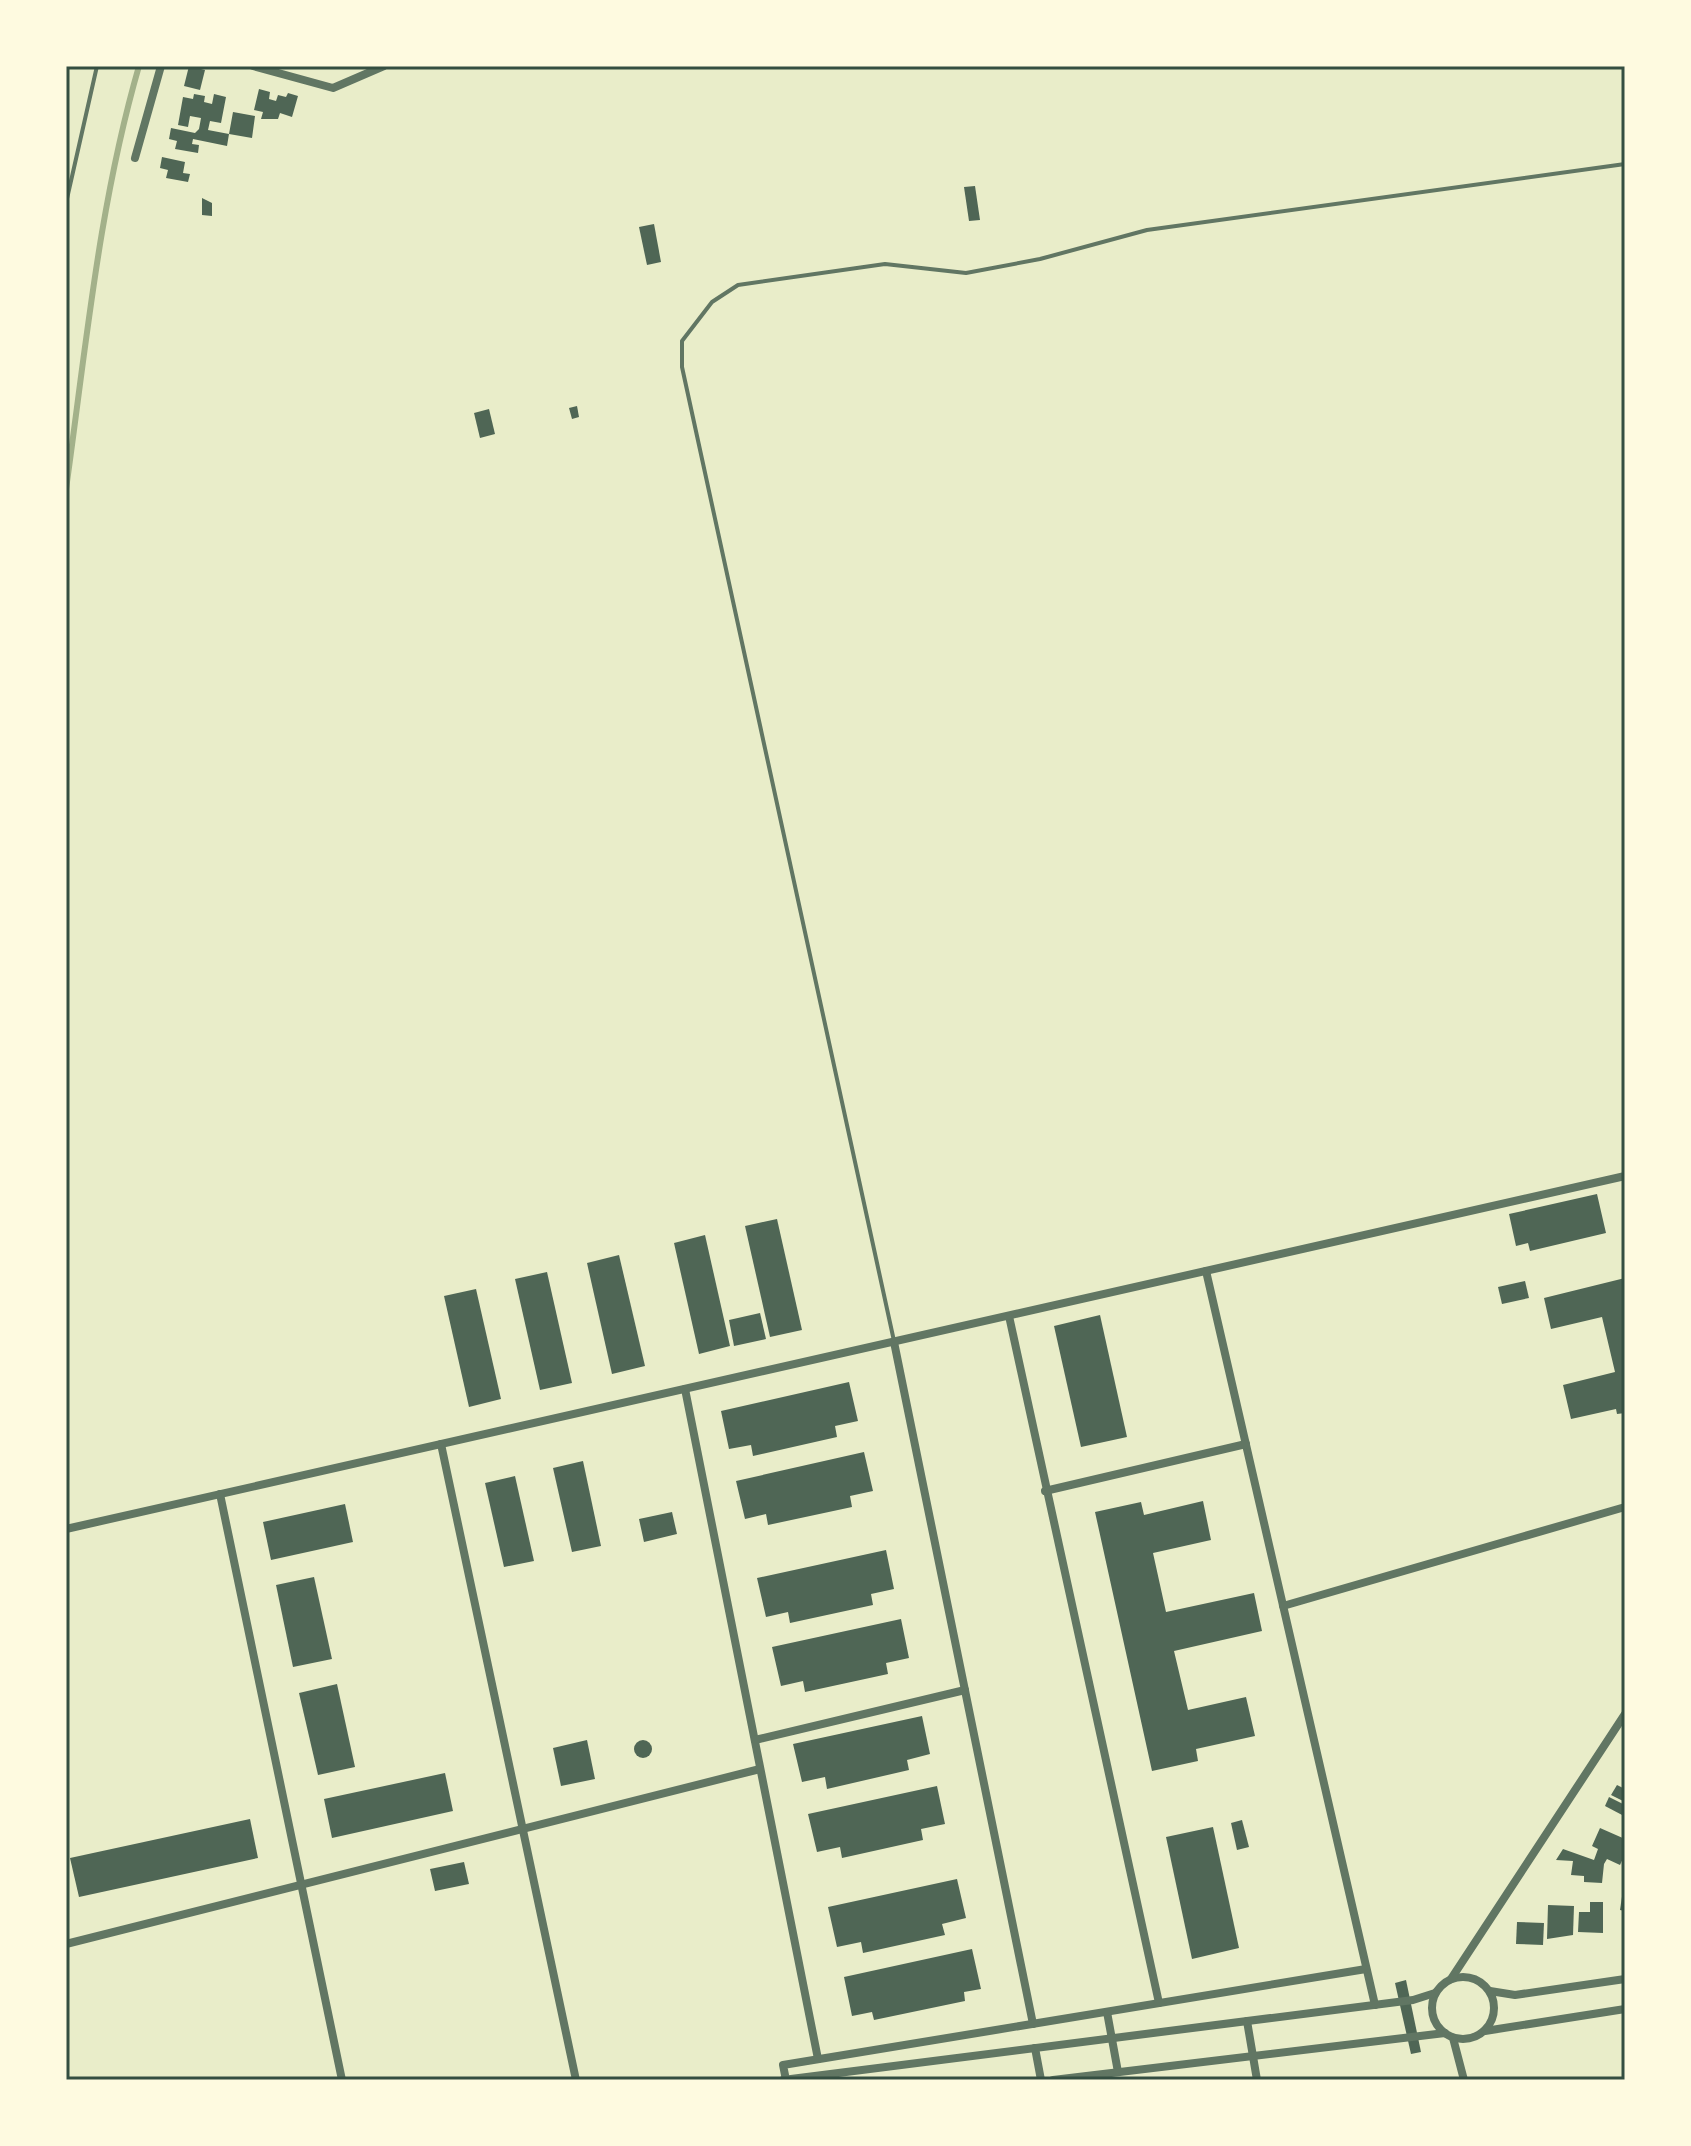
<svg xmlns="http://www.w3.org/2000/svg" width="1691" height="2146" font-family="'Exo 2',sans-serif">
  <rect width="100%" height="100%" fill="#e9edc9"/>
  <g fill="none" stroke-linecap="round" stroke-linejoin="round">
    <path stroke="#a3b18a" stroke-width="6" d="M66 489C86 347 99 204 139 66"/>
  </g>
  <g fill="#4f6655">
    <path d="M189 66 205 70 200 90 184 86Z"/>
    <path d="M259 89 270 92 269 99 276 101 278 95 286 97 288 93 298 96 292 117 280 113 278 119H261L263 112 254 110Z"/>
    <path d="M194 94 205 96 204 102 212 104 214 94 226 97 221 123 210 121 208 130 229 134 233 112 255 116 252 138 229 134 227 146 193 139 192 144 199 145 198 153 175 149 177 141 169 139 171 128 195 133 199 129 201 118 190 116 188 127 178 125 183 97 193 99Z"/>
    <path d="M162 157 185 162 183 173 190 174 188 182 166 178 168 170 160 168Z"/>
    <path d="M975 186 980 220 969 221 964 187Z"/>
    <path d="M202 198 212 203V216L202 215Z"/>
    <path d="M654 224 661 262 647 265 639 227Z"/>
    <path d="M577 406 579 417 572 419 569 408Z"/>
    <path d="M489 409 495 434 480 438 474 413Z"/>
    <path d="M1597 1194 1606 1233 1530 1251 1528 1243 1516 1246 1509 1214Z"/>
    <path d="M777 1219 802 1330 770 1337 745 1226Z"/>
    <path d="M705 1235 730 1346 699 1354 674 1243Z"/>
    <path d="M619 1255 645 1366 612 1374 587 1263Z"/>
    <path d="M547 1272 572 1383 540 1390 515 1279Z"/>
    <path d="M1625 1278V1413L1617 1414 1616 1409 1571 1419 1563 1385 1615 1372 1602 1317 1551 1329 1544 1298Z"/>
    <path d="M1525 1281 1529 1298 1502 1304 1498 1287Z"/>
    <path d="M476 1289 501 1399 469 1407 444 1296Z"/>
    <path d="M760 1313 766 1339 734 1346 729 1320Z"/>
    <path d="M1100 1315 1127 1437 1081 1447 1054 1326Z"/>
    <path d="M849 1382 858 1421 835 1426 837 1437 753 1456 751 1445 729 1449 721 1411Z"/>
    <path d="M864 1452 873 1491 850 1496 852 1507 768 1525 766 1514 745 1519 736 1481Z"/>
    <path d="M583 1461 601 1546 572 1552 553 1468Z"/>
    <path d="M515 1476 534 1561 504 1567 485 1483Z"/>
    <path d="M1203 1501 1211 1540 1153 1553 1166 1612 1254 1593 1262 1631 1174 1651 1188 1710 1246 1697 1255 1736 1196 1749 1198 1761 1152 1771 1095 1512 1141 1502 1144 1515Z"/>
    <path d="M345 1504 353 1542 271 1560 263 1522Z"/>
    <path d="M672 1512 677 1534 644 1542 639 1519Z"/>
    <path d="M886 1550 894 1589 871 1594 873 1605 790 1623 788 1612 766 1617 757 1578Z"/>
    <path d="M314 1577 332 1659 293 1667 276 1585Z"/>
    <path d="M901 1619 909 1658 886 1663 888 1674 805 1692 803 1681 781 1686 772 1647Z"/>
    <path d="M337 1684 355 1767 318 1775 299 1693Z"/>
    <path d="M922 1716 930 1754 907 1760 909 1770 827 1789 825 1777 802 1782 793 1744Z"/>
    <circle cx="643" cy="1749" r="9"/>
    <path d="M587 1740 595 1779 561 1786 553 1748Z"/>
    <path d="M445 1773 453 1811 332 1838 324 1799Z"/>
    <path d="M1617 1785 1625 1789V1802L1611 1795Z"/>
    <path d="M937 1786 945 1824 921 1829 923 1840 842 1858 840 1847 817 1852 808 1814Z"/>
    <path d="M1609 1797 1625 1805 1624 1816 1605 1806Z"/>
    <path d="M250 1819 258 1858 79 1897 70 1858Z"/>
    <path d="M1242 1820 1249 1847 1237 1850 1231 1823Z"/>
    <path d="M1213 1827 1239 1948 1192 1959 1166 1837Z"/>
    <path d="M1600 1828 1625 1839V1854L1620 1865 1607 1859 1604 1864 1602 1883 1584 1882V1876L1571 1875 1573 1861 1556 1860 1563 1849 1594 1860 1598 1849 1592 1846Z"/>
    <path d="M464 1862 469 1884 435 1891 430 1869Z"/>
    <path d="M957 1879 966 1918 942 1924 945 1935 863 1953 861 1942 837 1947 828 1907Z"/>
    <path d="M1623 1890H1625V1911L1620 1910Z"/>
    <path d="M1590 1902H1603V1933L1578 1932 1579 1912H1590Z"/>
    <path d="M1548 1905 1574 1906 1573 1935 1547 1939Z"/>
    <path d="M1517 1922 1544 1923 1543 1945 1516 1944Z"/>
    <path d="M972 1949 981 1989 964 1992 965 2001 874 2020 872 2012 852 2016 844 1977Z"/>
    <path d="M1406 1980 1421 2052 1411 2054 1395 1983Z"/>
  </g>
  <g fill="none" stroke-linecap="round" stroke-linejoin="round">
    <g stroke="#617663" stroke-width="4">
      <path d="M66 203 97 66"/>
      <path d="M894 1341 682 367V341L712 302 738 285 885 264 966 273 1040 259 1147 230 1625 164"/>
    </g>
    <g stroke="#617663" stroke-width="8">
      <path d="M253 66 333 88 384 66"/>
      <path d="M135 158 161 66"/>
      <path d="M1206 1271 1375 2005"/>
      <path d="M1009 1316 1159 2003"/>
      <path d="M894 1342 1033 2024"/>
      <path d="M685 1389 818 2059"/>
      <path d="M441 1444 576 2080"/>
      <path d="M1045 1491 1246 1444"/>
      <path d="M220 1494 342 2080"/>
      <path d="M66 1529 1625 1176"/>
      <path d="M1283 1606 1625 1507"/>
      <path d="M755 1740 965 1690"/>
      <path d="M66 1944 760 1769"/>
      <circle cx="1463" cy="2008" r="31"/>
      <path d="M1451 1979 1625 1714"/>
      <path d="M1490 1991 1515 1995 1625 1979"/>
      <path d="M1107 2012 1118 2072"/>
      <path d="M1247 2021 1257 2080"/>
      <path d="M1485 2031 1625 2009"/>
      <path d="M1453 2038 1464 2080"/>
      <path d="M1035 2048 1041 2080"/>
      <path d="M783 2080 1413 2000 1435 1993"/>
      <path d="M786 2080 783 2065 1366 1969"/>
      <path d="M1053 2080 1445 2033"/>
    </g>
  </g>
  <rect width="1691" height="2146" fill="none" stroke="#fefae0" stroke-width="136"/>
  <rect x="68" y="68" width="1555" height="2010" fill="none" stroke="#344e41" stroke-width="3"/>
</svg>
